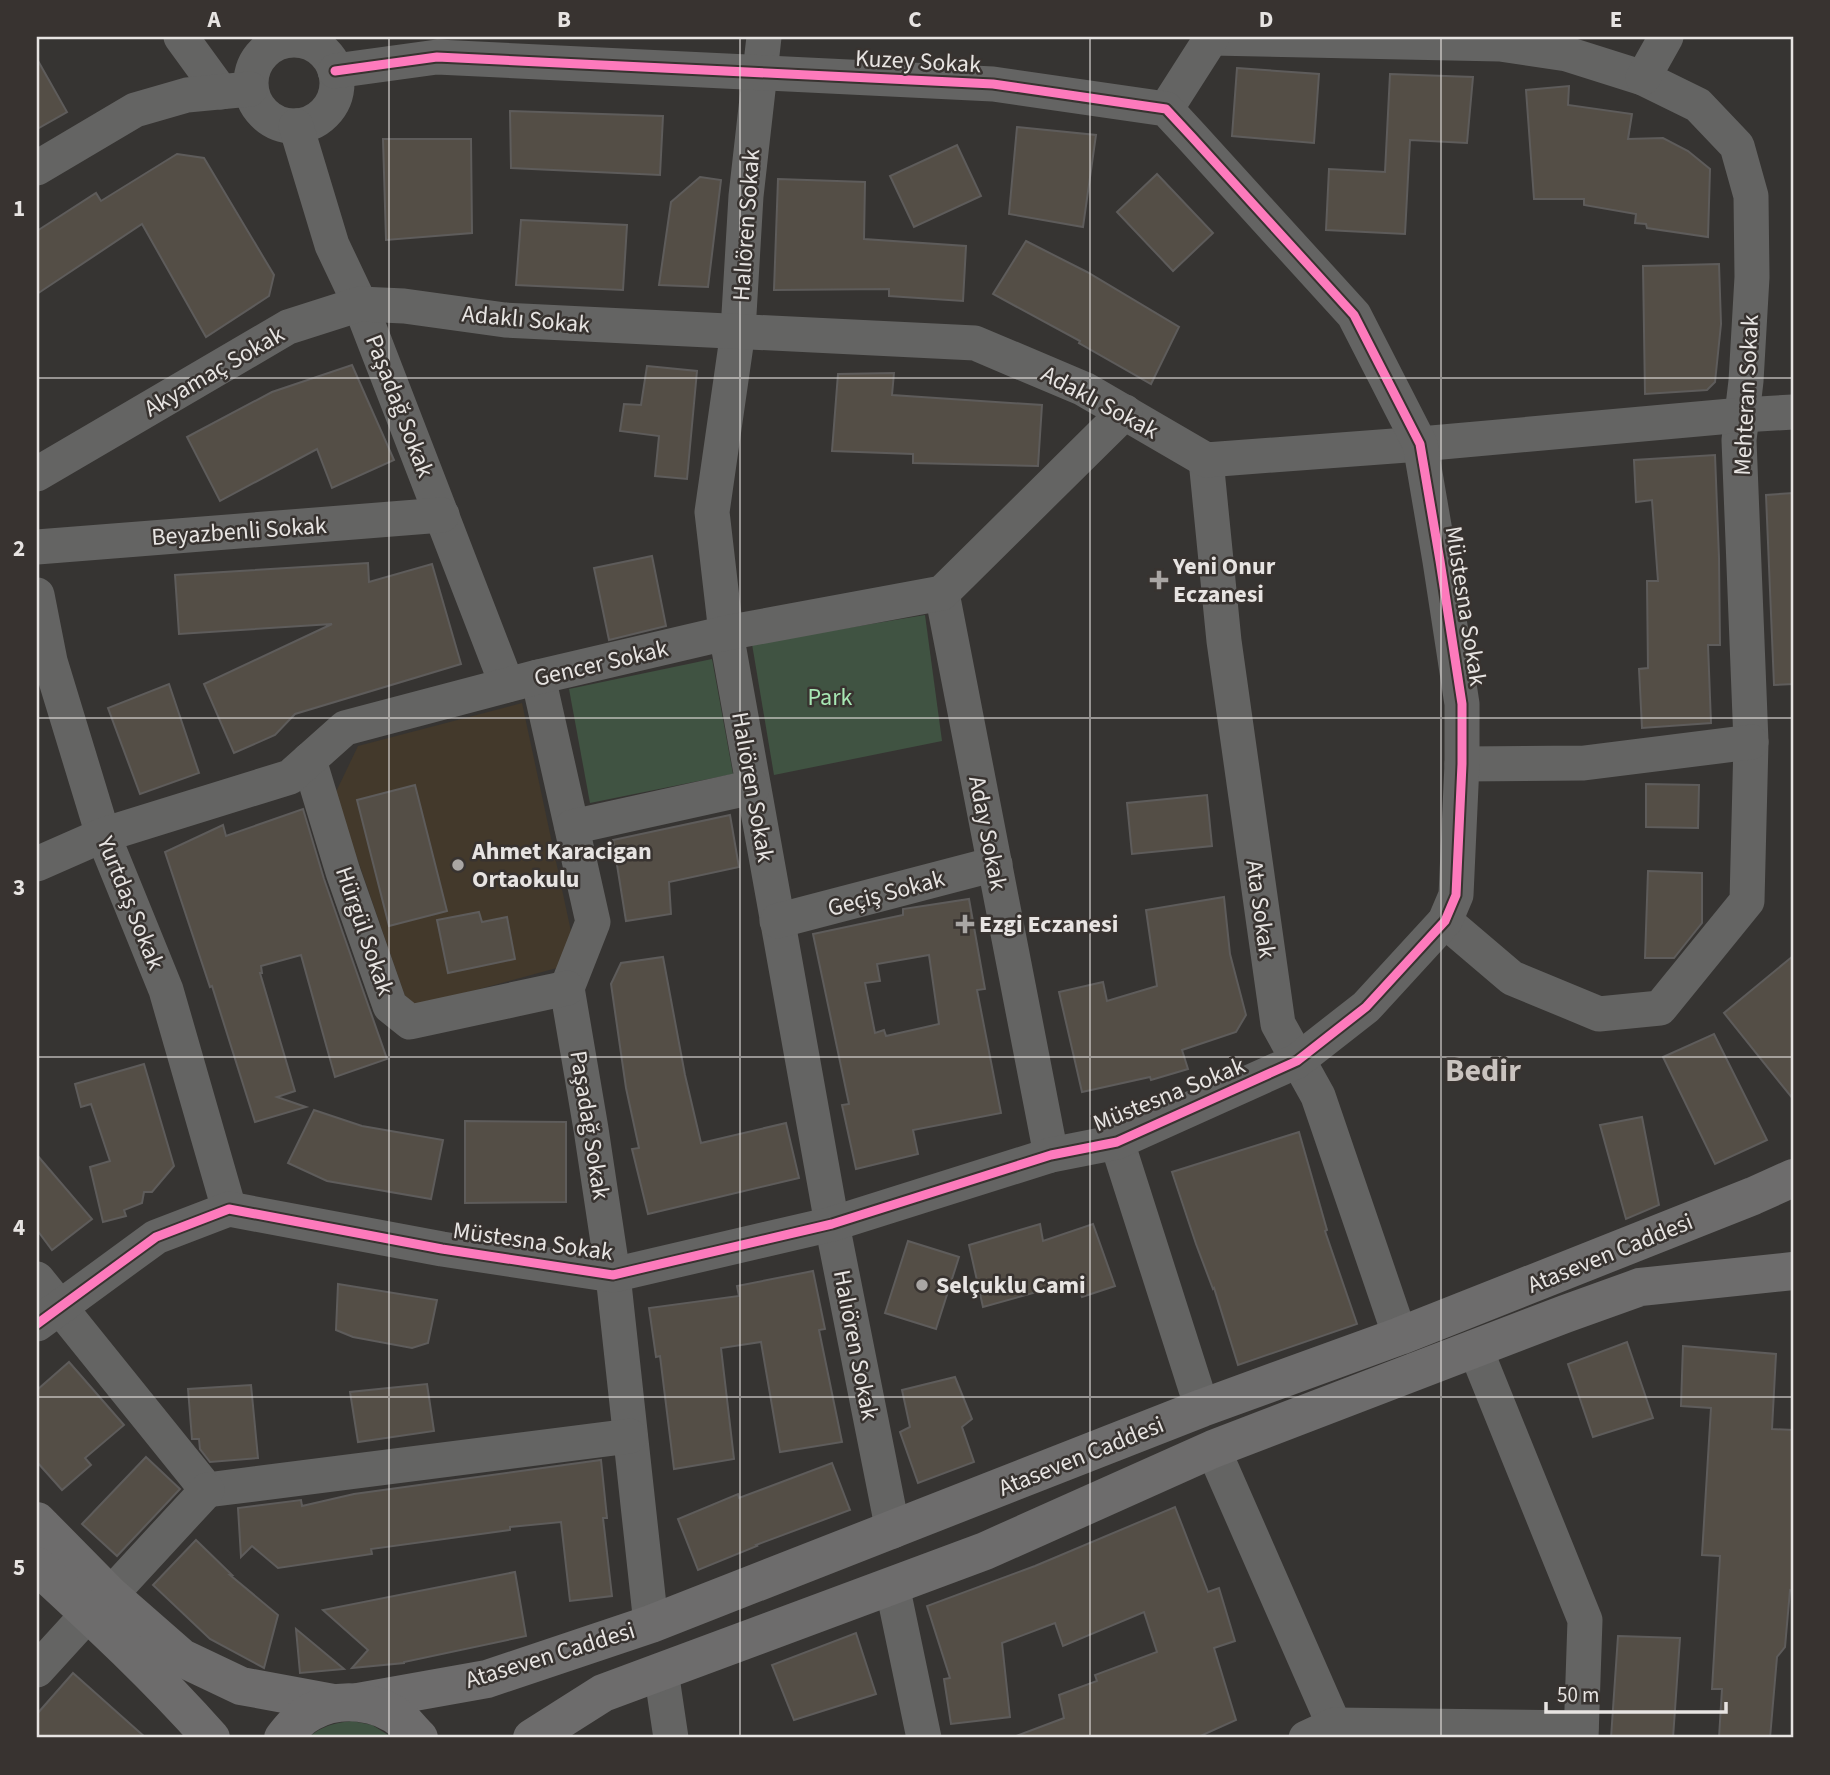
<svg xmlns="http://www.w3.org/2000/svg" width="1830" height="1775" font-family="'Source Sans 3',sans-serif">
  <rect width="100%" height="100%" fill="#363432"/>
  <path fill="#43392b" d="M522 703 572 936 557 968 409 1008 335 794 358 746Z"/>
  <g fill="#405342">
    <path d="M925 615 942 741 774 775 752 644Z"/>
    <path d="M712 659 733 774 590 803 569 689Z"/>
    <path d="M352 1721 372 1725 393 1738H308C321 1726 335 1723 352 1721Z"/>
  </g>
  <g fill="#544e46" stroke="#5e5c5b" stroke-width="2" fill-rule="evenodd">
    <path d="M37 59 67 112 37 129Z"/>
    <path d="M1237 68 1319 74 1314 143 1232 136Z"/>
    <path d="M1390 74 1473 77 1467 143 1410 140 1405 234 1326 230 1329 169 1385 172Z"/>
    <path d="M1569 86 1568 105 1632 114 1628 139 1663 138 1688 151 1710 169 1708 237 1647 228 1646 224 1635 223 1636 214 1584 205V199H1534L1526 90Z"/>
    <path d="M510 111 663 116 660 175 511 168Z"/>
    <path d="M1017 127 1096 135 1083 227 1009 214Z"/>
    <path d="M383 139H471L472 233 386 240Z"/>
    <path d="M957 145 981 196 914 227 890 176Z"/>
    <path d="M177 154 204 158 274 275 269 296 206 337 142 224 37 294V231L96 193 101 201Z"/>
    <path d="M1157 174 1213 233 1173 271 1117 212Z"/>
    <path d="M700 177 721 180 708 287 659 285 671 202Z"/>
    <path d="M778 179 865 182 864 239 966 246 963 301 889 296V289L774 290Z"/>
    <path d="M521 220 627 225 623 290 516 285Z"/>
    <path d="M1026 241 1087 272 1179 327 1151 384 1079 343 1080 341 993 294Z"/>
    <path d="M1719 264 1721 324 1715 382 1707 390 1645 394 1643 266Z"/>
    <path d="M352 365 394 460 332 488 317 449 220 501 187 437 272 392Z"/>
    <path d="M647 366 697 371 687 479 655 476 659 436 620 431 624 404 641 405Z"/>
    <path d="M894 373 892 395 1042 405 1038 466 913 463V454L832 451 838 374Z"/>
    <path d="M1715 455 1719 558 1720 645H1708L1711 723 1642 728 1639 669 1648 668 1647 581H1658L1652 500 1636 502 1634 460Z"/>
    <path d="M1793 493V684L1774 685 1766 495Z"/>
    <path d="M652 556 666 626 609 640 594 568Z"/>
    <path d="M368 563 369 582 432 564 461 664 295 714 275 735 234 753 204 684 332 624 179 634 175 575Z"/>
    <path d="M169 684 199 773 140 794 108 708Z"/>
    <path d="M1646 784 1699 785 1698 828 1646 827Z"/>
    <path d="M415 785 447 911 389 926 357 800Z"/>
    <path d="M1207 795 1212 846 1132 854 1127 803Z"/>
    <path d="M303 809 324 879 387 1059 335 1077 301 955 261 966 262 973H260L295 1091 277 1097 306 1107 255 1122 212 986 210 987 165 852 223 825 226 836Z"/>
    <path d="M730 815 739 867 669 882 671 914 626 921 613 840Z"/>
    <path d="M1648 871 1702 873V923L1674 958H1645Z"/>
    <path d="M1224 897 1230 954 1246 1015 1236 1032 1182 1050 1188 1069 1151 1080 1150 1077 1082 1092 1059 992 1103 982 1107 1001 1157 986 1146 910Z"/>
    <path d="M969 899 985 989 977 990 1001 1113 913 1130 918 1154 856 1169 842 1105 849 1104 813 934 903 915V909ZM929 955 939 1024 886 1036 884 1030 875 1033 865 983 880 981 877 964Z"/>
    <path d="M479 912 482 922 507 917 515 959 448 973 437 920Z"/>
    <path d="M1793 956V1099L1724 1013Z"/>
    <path d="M663 957 685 1075 701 1143 786 1123 799 1178 648 1214 632 1149 639 1148 626 1088 611 984 621 963Z"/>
    <path d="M1714 1034 1767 1140 1715 1164 1663 1057Z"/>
    <path d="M144 1064 174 1166 152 1192H144L142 1203 124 1210 126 1216 103 1222 90 1167 110 1161 91 1104 81 1107 75 1084Z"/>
    <path d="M314 1110 362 1126 443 1140 431 1199 327 1181 288 1163Z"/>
    <path d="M1642 1117 1659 1205 1626 1219 1600 1125Z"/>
    <path d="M465 1121 566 1122V1202L465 1203Z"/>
    <path d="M1299 1132 1327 1230 1325 1231 1357 1324 1238 1365 1214 1288 1213 1289 1196 1244 1172 1172Z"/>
    <path d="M37 1155 92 1219 52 1250 37 1230Z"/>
    <path d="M1040 1224 1043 1241 1093 1224 1115 1286 1082 1297 1076 1281 983 1307 969 1245Z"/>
    <path d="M908 1241 959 1257 936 1329 885 1313Z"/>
    <path d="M813 1271 825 1329 819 1330 842 1442 780 1452 761 1342 721 1348 734 1459 674 1469 660 1356 656 1357 649 1308 739 1296 737 1286Z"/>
    <path d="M338 1284 437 1300 428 1343 412 1348 353 1337 336 1330Z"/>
    <path d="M1627 1342 1653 1418 1593 1437 1568 1364Z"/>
    <path d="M1683 1346 1776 1354 1772 1429 1793 1430V1591L1790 1590 1785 1647 1777 1657 1770 1738H1719L1722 1689H1712L1720 1556 1702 1555 1711 1408 1681 1406Z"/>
    <path d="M69 1362 124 1425 85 1458 91 1465 62 1490 37 1462V1390Z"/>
    <path d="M955 1377 972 1419 962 1427 974 1462 918 1483 900 1432 910 1427 902 1390Z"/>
    <path d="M427 1384 434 1431 358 1442 350 1392Z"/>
    <path d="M251 1385 258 1458 210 1462 200 1449 199 1439H192L188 1389Z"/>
    <path d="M146 1457 180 1489 117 1556 82 1524Z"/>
    <path d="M601 1460 607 1518H603L612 1596 570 1601 561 1522 510 1527V1530L371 1549 372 1554 278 1568 252 1546 241 1557 238 1508 301 1500 302 1506 354 1494Z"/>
    <path d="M832 1463 850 1510 756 1545 757 1546 698 1570 678 1519 738 1494 739 1498Z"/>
    <path d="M1175 1507 1208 1592 1219 1588 1235 1641 1214 1648 1236 1720 1196 1738H1017L1016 1736 1064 1718 1059 1695 1097 1681 1095 1675 1157 1652 1144 1612 1063 1646 1055 1623 1002 1643 1010 1717 951 1724 944 1679 950 1678 927 1606 1035 1566Z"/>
    <path d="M196 1540 232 1575H230L278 1615 264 1668 210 1639 153 1585Z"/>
    <path d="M515 1572 526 1636 404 1662V1663L352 1668 368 1650 323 1610Z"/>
    <path d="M296 1629 344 1669 300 1673Z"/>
    <path d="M856 1633 876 1694 794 1720 772 1665Z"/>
    <path d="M1618 1636 1680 1638 1673 1738H1611Z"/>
    <path d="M73 1673 146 1738H37V1714Z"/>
  </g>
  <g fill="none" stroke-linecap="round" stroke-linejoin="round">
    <g stroke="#646463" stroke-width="35">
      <path d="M181 37 221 92"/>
      <path d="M764 37 746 196 738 331 712 512 726 633 832 1224 893 1531"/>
      <path d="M1212 38 1500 44 1567 54 1643 78 1698 105 1737 146 1751 196 1752 277 1746 381 1739 440 1751 742 1747 901 1660 1008 1599 1014 1512 978 1445 921"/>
      <circle cx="294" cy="83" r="43"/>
      <path d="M1643 78 1666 37"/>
      <path d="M1166 109 1212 37"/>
      <path d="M296 126 332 245 360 304 507 685"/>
      <path d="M37 168 135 110 187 95 250 89"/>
      <path d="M1206 460 1224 641 1278 1024 1318 1096 1400 1336"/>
      <path d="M37 474 288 327 360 304 404 306 505 320 975 343 1084 389 1206 460 1420 444 1742 415 1793 412"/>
      <path d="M37 547 442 515"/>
      <path d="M942 593 1051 1155"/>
      <path d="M37 595 50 661 103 835 166 990 229 1209"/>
      <path d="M538 677 593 922 567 988 591 1129 613 1275 651 1624"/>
      <path d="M309 760 343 872 390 1006 410 1022 567 988"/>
      <path d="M1462 764 1584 763 1751 742"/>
      <path d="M572 827 753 787"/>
      <path d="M37 864 103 835 290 777 345 728 538 677 726 633 942 593 1125 412"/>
      <path d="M777 921 995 864"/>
      <path d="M1117 1142 1202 1408"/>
      <path d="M37 1279 207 1490 630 1436"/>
      <path d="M37 1324 156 1237 229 1209 442 1249 613 1275 832 1224 1051 1155 1117 1142 1297 1061 1366 1007 1445 921 1456 895 1462 764V704L1440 561 1420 444 1354 315 1192 137 1166 109 993 84 437 57 335 71"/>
      <path d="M1475 1348 1585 1620 1581 1738"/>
      <path d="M1213 1449 1334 1725 1335 1738"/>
      <path d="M892 1585 924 1738"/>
      <path d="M110 1595 207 1490"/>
      <path d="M37 1670 89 1613"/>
      <path d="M661 1671 671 1738"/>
      <path d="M1306 1738 1334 1725 1581 1728"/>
    </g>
    <g stroke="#6d6c6c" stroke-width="38">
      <path d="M37 1521 110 1595 182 1658 241 1686 333 1703"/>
      <path d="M37 1566C97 1621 157 1677 211 1738"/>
      <path d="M358 1702 487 1679 651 1624 1202 1408 1400 1336 1753 1196 1793 1178"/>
      <path d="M283 1738C291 1728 299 1718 311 1712 339 1696 380 1700 404 1722 409 1727 414 1733 419 1738"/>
      <path d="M532 1738 603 1693 985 1551 1213 1449 1565 1314 1640 1287 1793 1271"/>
    </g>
    <defs>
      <path id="cycleway" d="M37 1324 156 1237 229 1209 442 1249 613 1275 832 1224 1051 1155 1117 1142 1297 1061 1366 1007 1445 921 1456 895 1462 764V704L1440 561 1420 444 1354 315 1192 137 1166 109 993 84 437 57 335 71"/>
    </defs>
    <use href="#cycleway" stroke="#383330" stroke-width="13"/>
    <use href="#cycleway" stroke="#fd7abc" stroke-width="9"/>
  </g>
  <path fill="none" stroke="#e7e4e2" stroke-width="2" stroke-opacity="0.55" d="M389 37V1738M740 37V1738M1090 37V1738M1441 37V1738M37 378H1793M37 718H1793M37 1057H1793M37 1397H1793"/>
  <g fill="#a9a6a4" stroke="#383330" stroke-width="2.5">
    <path d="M1155.5 569.5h7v7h7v7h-7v7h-7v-7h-7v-7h7z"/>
    <circle cx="458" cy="865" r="7"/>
    <path d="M961.5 913.5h7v7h7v7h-7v7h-7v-7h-7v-7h7z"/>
    <circle cx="922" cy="1285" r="7"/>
  </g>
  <g text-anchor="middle" stroke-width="5" stroke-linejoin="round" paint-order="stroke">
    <g font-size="24" fill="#e7e4e2" stroke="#383330">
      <text transform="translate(918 61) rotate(3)" y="8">Kuzey Sokak</text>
      <text transform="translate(746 225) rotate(-86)" y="8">Halıören Sokak</text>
      <text transform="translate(526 319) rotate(5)" y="8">Adaklı Sokak</text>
      <text transform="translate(214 371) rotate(-30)" y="8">Akyamaç Sokak</text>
      <text transform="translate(1746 395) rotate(-87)" y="8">Mehteran Sokak</text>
      <text transform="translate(1100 402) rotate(28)" y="8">Adaklı Sokak</text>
      <text transform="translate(400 406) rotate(69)" y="8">Paşadağ Sokak</text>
      <text transform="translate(239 531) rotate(-4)" y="8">Beyazbenli Sokak</text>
      <text transform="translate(1466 606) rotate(81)" y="8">Müstesna Sokak</text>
      <text transform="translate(601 663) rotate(-13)" y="8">Gencer Sokak</text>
      <text transform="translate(753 787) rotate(80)" y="8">Halıören Sokak</text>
      <text transform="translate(988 833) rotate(79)" y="8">Aday Sokak</text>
      <text transform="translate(886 893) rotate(-15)" y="8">Geçiş Sokak</text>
      <text transform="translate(131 903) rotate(68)" y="8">Yurtdaş Sokak</text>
      <text transform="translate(1261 909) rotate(82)" y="8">Ata Sokak</text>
      <text transform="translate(365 931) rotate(71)" y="8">Hürgül Sokak</text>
      <text transform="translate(1169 1094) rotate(-22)" y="8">Müstesna Sokak</text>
      <text transform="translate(590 1125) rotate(81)" y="8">Paşadağ Sokak</text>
      <text transform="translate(533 1241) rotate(8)" y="8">Müstesna Sokak</text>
      <text transform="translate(1610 1253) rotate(-22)" y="8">Ataseven Caddesi</text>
      <text transform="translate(856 1345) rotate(79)" y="8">Halıören Sokak</text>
      <text transform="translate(1081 1456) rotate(-22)" y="8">Ataseven Caddesi</text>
      <text transform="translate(550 1655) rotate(-17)" y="8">Ataseven Caddesi</text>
    </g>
    <g font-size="24" font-weight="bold" fill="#e7e4e2" stroke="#383330" text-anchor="start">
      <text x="1173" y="574">Yeni Onur<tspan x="1173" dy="28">Eczanesi</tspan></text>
      <text x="472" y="859">Ahmet Karacigan<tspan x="472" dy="28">Ortaokulu</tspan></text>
      <text x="979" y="932">Ezgi Eczanesi</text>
      <text x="936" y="1293">Selçuklu Cami</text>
    </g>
    <g font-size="24" fill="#a7e7b3" stroke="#383330">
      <text x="830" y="705">Park</text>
    </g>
    <g font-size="32" font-weight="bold" fill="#c9c3bf" stroke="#383330">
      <text x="1483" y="1081">Bedir</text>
    </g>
  </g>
  <rect width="1830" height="1775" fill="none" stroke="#383330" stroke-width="77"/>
  <path d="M1546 1702v10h180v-10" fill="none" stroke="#e7e4e2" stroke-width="3.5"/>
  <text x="1557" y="1702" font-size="21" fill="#e7e4e2" stroke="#383330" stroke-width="5" paint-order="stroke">50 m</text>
  <rect x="38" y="38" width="1754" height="1698" fill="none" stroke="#e7e4e2" stroke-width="2.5"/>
  <g font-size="23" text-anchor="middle" font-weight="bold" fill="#e7e4e2">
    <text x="214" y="27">A</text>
    <text x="564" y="27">B</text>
    <text x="915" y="27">C</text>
    <text x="1266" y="27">D</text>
    <text x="1616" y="27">E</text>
    <text x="19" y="216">1</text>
    <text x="19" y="556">2</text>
    <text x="19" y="895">3</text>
    <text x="19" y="1235">4</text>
    <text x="19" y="1575">5</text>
  </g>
</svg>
